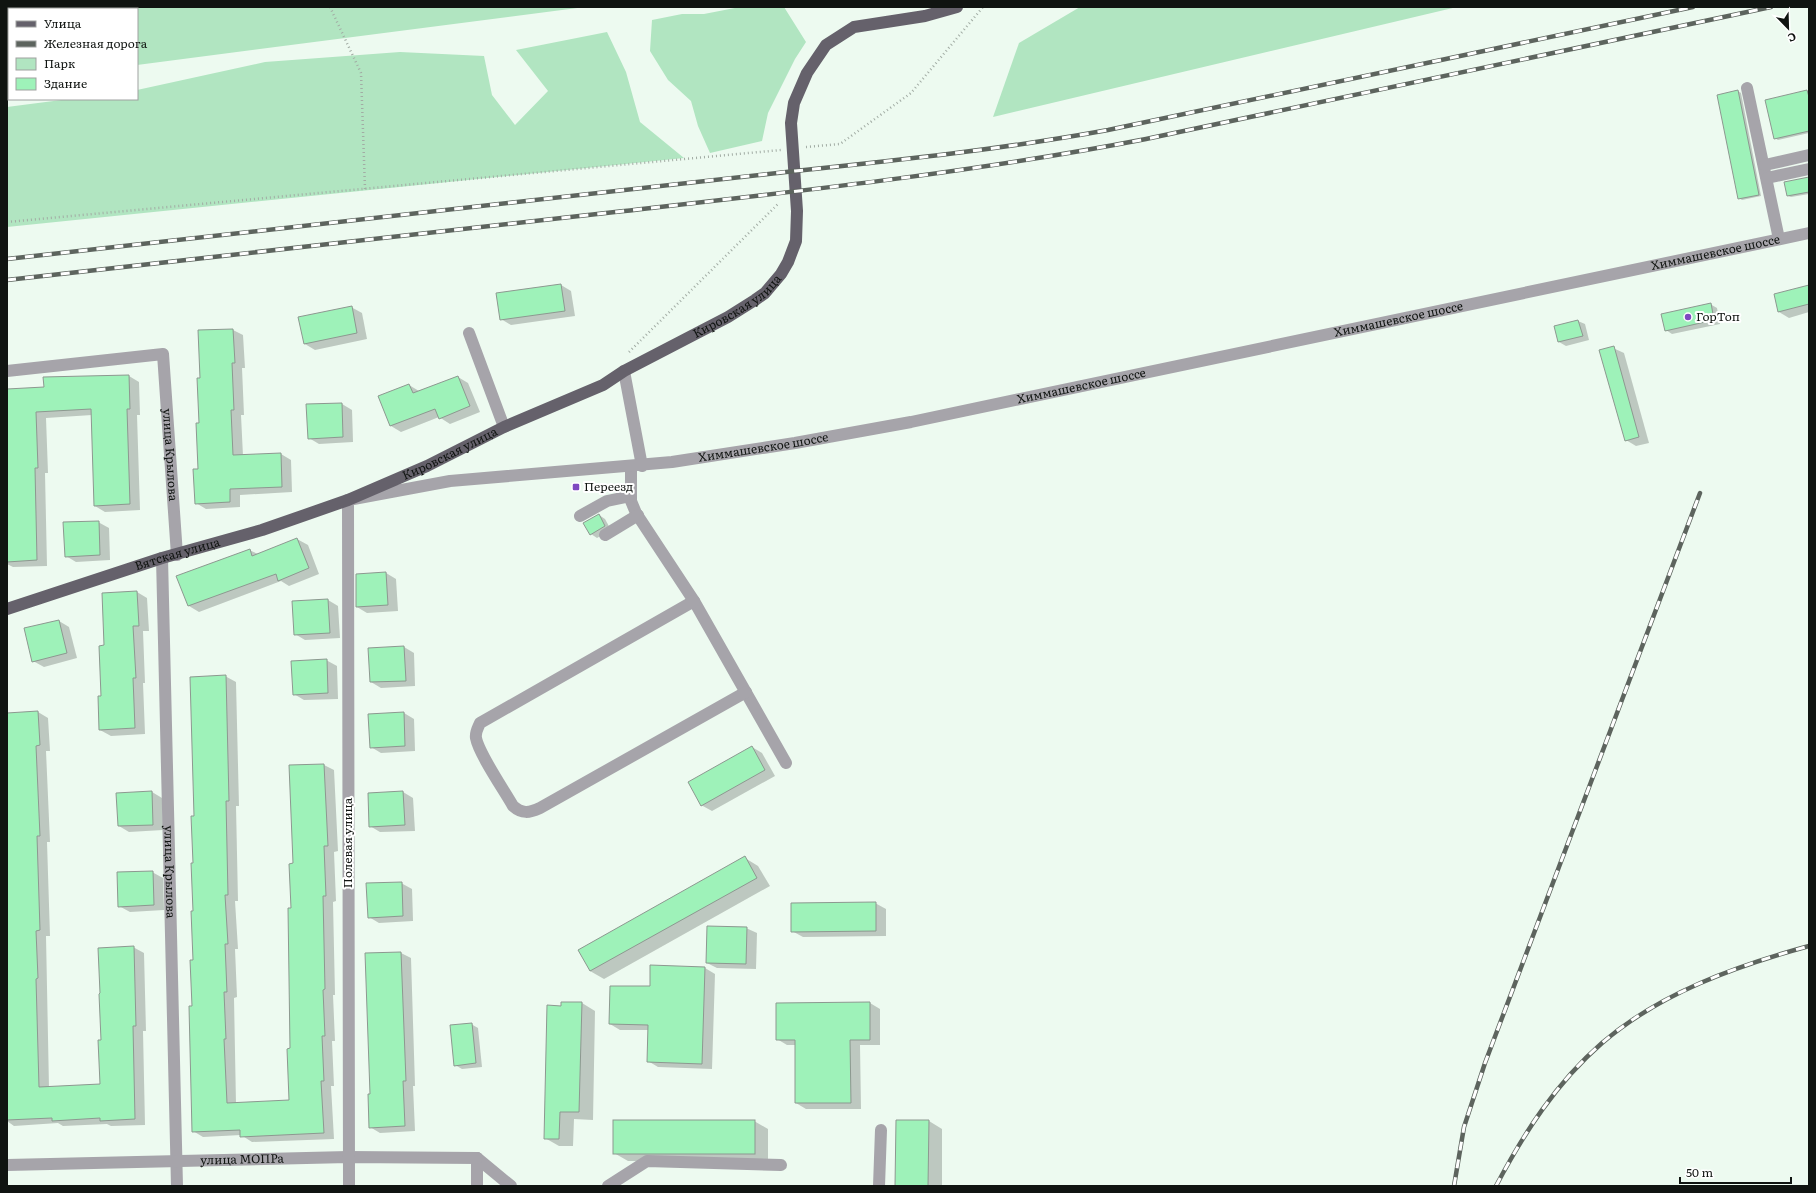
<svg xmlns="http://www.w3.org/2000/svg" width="1816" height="1193" font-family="Literata,serif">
  <rect width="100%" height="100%" fill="#edfaf0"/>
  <g fill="#b1e5c1">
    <path d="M7 7H585L137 65V9H9V82H7Z"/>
    <path d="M740 7H784L806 42 795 59 768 113 762 141 710 153 698 126 691 101 668 80 650 51 652 20 682 14H704Z"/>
    <path d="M1080 7H1457L993 117 1019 43Z"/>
    <path d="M607 32 626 72 640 122 684 158 7 227V107L69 99H137V90L265 62 400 52 484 56 492 95 515 125 548 91 516 50Z"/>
  </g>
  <g fill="#0003">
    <path d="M1738 91 1741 93 1761 196 1742 200 1739 198Z"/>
    <path d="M1807 91 1809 92V133L1778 140 1775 138Z"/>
    <path d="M1809 178V194L1791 197 1788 196Z"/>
    <path d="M561 285 571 291 575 316 511 325 501 319Z"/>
    <path d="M1809 286V312L1789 318 1779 312Z"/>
    <path d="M1710 304 1717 308 1720 324 1672 334 1666 330Z"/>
    <path d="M351 307 362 313 367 339 315 350 305 344 300 318Z"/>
    <path d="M1578 321 1585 324 1589 340 1566 346 1559 342Z"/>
    <path d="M233 330 243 335 245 368H242L244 415H241L243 456 281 454 291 460 292 492 240 495V507L206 509 196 503 199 470 201 378Z"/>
    <path d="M1613 348 1624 353 1649 443 1636 446 1626 440Z"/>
    <path d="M129 376 139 382 140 415H137L140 510 105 512 95 506 92 415 46 418 48 473H45L47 566 13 567 7 564V390L45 388Z"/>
    <path d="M458 377 468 383 480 412 450 424 439 417 401 432 391 426 409 385 419 391Z"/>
    <path d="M342 404 352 410 353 442 319 444 309 438Z"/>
    <path d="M599 515 605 519 611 530 597 538 591 534Z"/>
    <path d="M98 522 109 528 110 560 76 562 66 556Z"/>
    <path d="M297 539 308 545 319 574 289 586 281 581 199 612 189 606 178 576 249 550 258 554Z"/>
    <path d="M386 573 396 579 398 611 367 613 357 607Z"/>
    <path d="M137 592 147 598 149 631H143L145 683H143L145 734 111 736 100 730 105 646Z"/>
    <path d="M328 600 338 606 340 638 305 640 295 634Z"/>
    <path d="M59 621 69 627 77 658 44 667 33 661Z"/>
    <path d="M404 647 414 653 415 686 381 688 371 682Z"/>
    <path d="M326 660 337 666 338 699 304 700 294 694Z"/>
    <path d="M225 676 236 682 239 806H236L238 901H235L238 949H235L237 997 234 998 236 1104 290 1101 292 909 294 864 324 765 334 770 338 851 334 852 336 901 333 902 335 995H333L335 1041H332L334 1086H331L334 1139 252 1142 241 1135 203 1137 193 1131 195 817Z"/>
    <path d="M38 712 48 718 50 751H46L50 842H47L50 936H46L49 1088 101 1085 102 1041 133 947 144 953 146 1031H143L145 1125 111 1126 107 1124 63 1126 58 1123 14 1126 7 1121V714Z"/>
    <path d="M404 713 414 719 415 751 381 753 371 747Z"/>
    <path d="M752 747 762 753 775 776 712 811 701 805Z"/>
    <path d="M152 792 162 798 163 830 129 832 119 826Z"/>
    <path d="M403 792 413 798 415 831 380 832 370 826Z"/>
    <path d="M745 858 758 866 770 886 604 979 590 971 579 950Z"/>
    <path d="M152 872 163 878 164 910 130 912 119 906Z"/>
    <path d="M401 883 412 889 413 921 379 923 369 917Z"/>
    <path d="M875 903 886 909V936L803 937 792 931Z"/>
    <path d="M746 928 757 933 756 969 717 968 707 963Z"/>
    <path d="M401 953 411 958 415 1086H413L415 1131 380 1133 370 1127 372 1094Z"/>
    <path d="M651 966 705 968 715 974 712 1069 658 1067 648 1061 649 1030H620L610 1024 651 987Z"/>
    <path d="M582 1003 595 1011 593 1120 574 1119 573 1146H559L545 1138Z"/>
    <path d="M870 1003 880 1009V1045H860L861 1109H806L796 1103V1045H787L777 1039Z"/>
    <path d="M471 1024 478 1028 482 1067 462 1069 455 1065Z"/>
    <path d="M754 1121 768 1129V1162L628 1161 614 1153Z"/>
    <path d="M929 1121 942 1129V1186H896Z"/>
  </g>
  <g fill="#9ef2b9" stroke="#8d9890">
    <path d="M1738 90 1759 195 1738 199 1717 95Z"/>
    <path d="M1807 90 1809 97V131L1774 139 1765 100Z"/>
    <path d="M1809 177V192L1787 196 1784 182Z"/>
    <path d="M561 284 565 311 500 320 496 293Z"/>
    <path d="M1809 285V304L1778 312 1774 294Z"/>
    <path d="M1711 303 1714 320 1665 331 1661 314Z"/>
    <path d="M352 306 357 333 304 344 298 317Z"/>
    <path d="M1578 320 1583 336 1558 342 1554 326Z"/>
    <path d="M233 329 235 363H232L234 410H231L233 455 281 453 282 487 230 489V502L195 504 193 469H198L196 423H199L197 378H200L198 330Z"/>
    <path d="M1614 346 1639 437 1625 441 1599 350Z"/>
    <path d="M129 375 130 409H127L130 504 94 506 91 409 36 412 38 468H35L37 560 7 562V389L44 387 43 377Z"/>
    <path d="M458 376 470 406 439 419 435 409 390 426 378 396 409 384 413 393Z"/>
    <path d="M342 403 343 437 308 439 306 404Z"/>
    <path d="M599 514 605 526 590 535 583 523Z"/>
    <path d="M99 521 100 555 65 557 63 522Z"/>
    <path d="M297 538 309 568 278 581 276 574 188 606 176 576 250 549 252 556Z"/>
    <path d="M386 572 388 605 356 607V574Z"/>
    <path d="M137 591 139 626H133L136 678H133L135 728 99 730 98 696H101L99 646 104 645 102 593Z"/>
    <path d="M328 599 330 633 294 635 292 601Z"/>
    <path d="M59 620 67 653 32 662 24 628Z"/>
    <path d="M404 646 406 681 370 682 368 648Z"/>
    <path d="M327 659 328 693 293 695 291 661Z"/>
    <path d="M226 675 229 801H226L228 895H225L228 944H225L227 992H224L226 1039H224L227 1103 289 1100 287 1049 290 1048 288 908H291L289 864 293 863 289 765 324 764 328 846H324L326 896H323L325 989 323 990 325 1036H322L324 1081H321L324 1133 240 1137V1130L192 1132 189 1006H192L190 960H193L191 911H193L191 863H193L191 816H194L190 677Z"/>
    <path d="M38 711 40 745 36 746 40 836H37L40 930 36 931 38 978 36 979 39 1087 100 1084 98 1040H101L99 994 100 993 98 948 134 946 136 1026H133L135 1119 100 1121V1118L52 1121V1118L7 1120V713Z"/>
    <path d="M404 712 405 746 370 748 368 714Z"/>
    <path d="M752 746 765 770 701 806 688 782Z"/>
    <path d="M152 791 153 825 118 826 116 793Z"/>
    <path d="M403 791 405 825 369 827 368 793Z"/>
    <path d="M745 856 757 878 590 971 578 950Z"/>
    <path d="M153 871 154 905 118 907 117 872Z"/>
    <path d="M402 882 403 916 368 918 366 883Z"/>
    <path d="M876 902V931L791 932V903Z"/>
    <path d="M707 926 747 927 746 964 706 963Z"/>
    <path d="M401 952 406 1081H403L405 1126 369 1128 368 1094H370L365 953Z"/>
    <path d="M650 965 705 967 702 1064 647 1062 648 1025 609 1024 610 986H650Z"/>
    <path d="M561 1002H582L579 1112H560L559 1139H544L547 1005 561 1006Z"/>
    <path d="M870 1002V1040H850L851 1103H795V1040H776V1003Z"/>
    <path d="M472 1023 476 1063 454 1066 450 1025Z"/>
    <rect x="613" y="1120" width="142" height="34"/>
    <path d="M896 1120H929L928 1186H895Z"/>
  </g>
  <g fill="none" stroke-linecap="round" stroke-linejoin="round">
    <g stroke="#a2aca4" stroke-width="2.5" stroke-dasharray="1 3" stroke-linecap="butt">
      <path d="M330 7 361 73 365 189"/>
      <path d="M806 147 840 144 911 93 983 7"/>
      <path d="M7 222 781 150"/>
      <path d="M629 352 779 203"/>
    </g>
    <g stroke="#a6a4aa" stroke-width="12">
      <path d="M1747 88 1779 239"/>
      <path d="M1765 165 1809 155"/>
      <path d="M1767 178 1809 169"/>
      <path d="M469 333 504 427"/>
      <path id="s1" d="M7 371 163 354 177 555"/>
      <path d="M624 371 642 466"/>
      <path d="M631 466V501L636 513 694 601 786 763"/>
      <path d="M580 516 607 501 631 496"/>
      <path d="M605 535 638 515"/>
      <path id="s2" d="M162 558 177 1186"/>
      <path d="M694 601 480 723C478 728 475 732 476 738 479 754 504 790 513 806 522 814 529 813 540 808L746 692"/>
      <path d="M477 1158 511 1186"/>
      <path d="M477 1158V1186"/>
      <path id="s3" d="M7 1165 348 1157 477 1158"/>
      <path id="s4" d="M349 1186 348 500 450 481 672 462 795 443 911 422 1809 233"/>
      <path d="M608 1186 647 1161 781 1165"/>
      <path d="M879 1186 881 1130"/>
    </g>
    <path stroke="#65616b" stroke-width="12" id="s5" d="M7 609 162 558 262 530 348 500 427 466 504 427 603 385 624 371 728 317 755 300 765 293 781 274 788 262 796 241 797 211 791 123 794 103 807 73 826 45 854 27 925 16 957 7"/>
    <defs>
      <g id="rail">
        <path d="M7 259 795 171C900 160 1004 149 1108 130L1693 7"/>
        <path d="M7 280C210 257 412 235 615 212 792 192 970 173 1146 139L1771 7"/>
        <path d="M1454 1186 1464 1127 1485 1063 1700 493"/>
        <path d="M1496 1186C1524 1133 1556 1083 1602 1043 1660 993 1736 966 1809 946"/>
      </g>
    </defs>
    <use href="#rail" stroke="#5d645e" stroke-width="4.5"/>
    <use href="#rail" stroke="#fff" stroke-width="3" stroke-dasharray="9" stroke-linecap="butt"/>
  </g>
  <g fill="#7e49c0" stroke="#fff" stroke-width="1.5">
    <circle cx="1688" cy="317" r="4"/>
    <rect x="572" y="483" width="8" height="8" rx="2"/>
  </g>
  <g text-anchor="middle" stroke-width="4" stroke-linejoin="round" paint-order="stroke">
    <g font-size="12" fill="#101411" stroke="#fff">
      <text dy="4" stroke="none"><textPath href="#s4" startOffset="2077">Химмашевское шоссе</textPath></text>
      <text dy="4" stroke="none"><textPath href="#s5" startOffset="794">Кировская улица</textPath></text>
      <text dy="4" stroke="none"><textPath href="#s4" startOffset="1753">Химмашевское шоссе</textPath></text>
      <text dy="4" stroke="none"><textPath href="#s4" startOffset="1429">Химмашевское шоссе</textPath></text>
      <text dy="4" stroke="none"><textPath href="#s4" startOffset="1105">Химмашевское шоссе</textPath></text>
      <text dy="4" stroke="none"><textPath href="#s1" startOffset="258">улица Крылова</textPath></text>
      <text dy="4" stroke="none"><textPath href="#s5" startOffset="470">Кировская улица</textPath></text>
      <text dy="4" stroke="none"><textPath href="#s5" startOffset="179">Вятская улица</textPath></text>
      <text transform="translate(348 843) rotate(-90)" y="4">Полевая улица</text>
      <text dy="4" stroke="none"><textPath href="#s2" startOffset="314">улица Крылова</textPath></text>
      <text dy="4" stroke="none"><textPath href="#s3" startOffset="235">улица МОПРа</textPath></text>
    </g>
    <g font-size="12" fill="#101411" stroke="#fff" text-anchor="start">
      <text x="1696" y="321">ГорТоп</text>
      <text x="584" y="491">Переезд</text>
    </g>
  </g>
  <rect width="1816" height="1193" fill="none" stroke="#101411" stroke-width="16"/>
  <rect x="8" y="8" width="130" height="92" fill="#ffffff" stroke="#9fa1a0"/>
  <rect x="16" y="21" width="20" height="6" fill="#65616b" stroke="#9fa1a0"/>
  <text x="44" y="28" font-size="12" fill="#101411">Улица</text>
  <rect x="16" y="41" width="20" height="6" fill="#5d645e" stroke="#9fa1a0"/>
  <text x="44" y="48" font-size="12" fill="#101411">Железная дорога</text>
  <rect x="16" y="58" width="20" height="12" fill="#b1e5c1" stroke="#9fa1a0"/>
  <text x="44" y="68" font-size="12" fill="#101411">Парк</text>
  <rect x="16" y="78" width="20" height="12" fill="#9ef2b9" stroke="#9fa1a0"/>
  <text x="44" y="88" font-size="12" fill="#101411">Здание</text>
  <g transform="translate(1788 28) rotate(157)" stroke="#ffffff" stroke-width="3" paint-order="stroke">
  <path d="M0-3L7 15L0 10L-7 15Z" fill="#101411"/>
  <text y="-6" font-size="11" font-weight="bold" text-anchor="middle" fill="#101411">С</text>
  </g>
  <path d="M1680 1177v6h111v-6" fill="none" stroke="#101411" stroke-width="2"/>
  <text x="1686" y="1177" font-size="12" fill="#101411" stroke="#ffffff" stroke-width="3" paint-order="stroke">50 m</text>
</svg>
